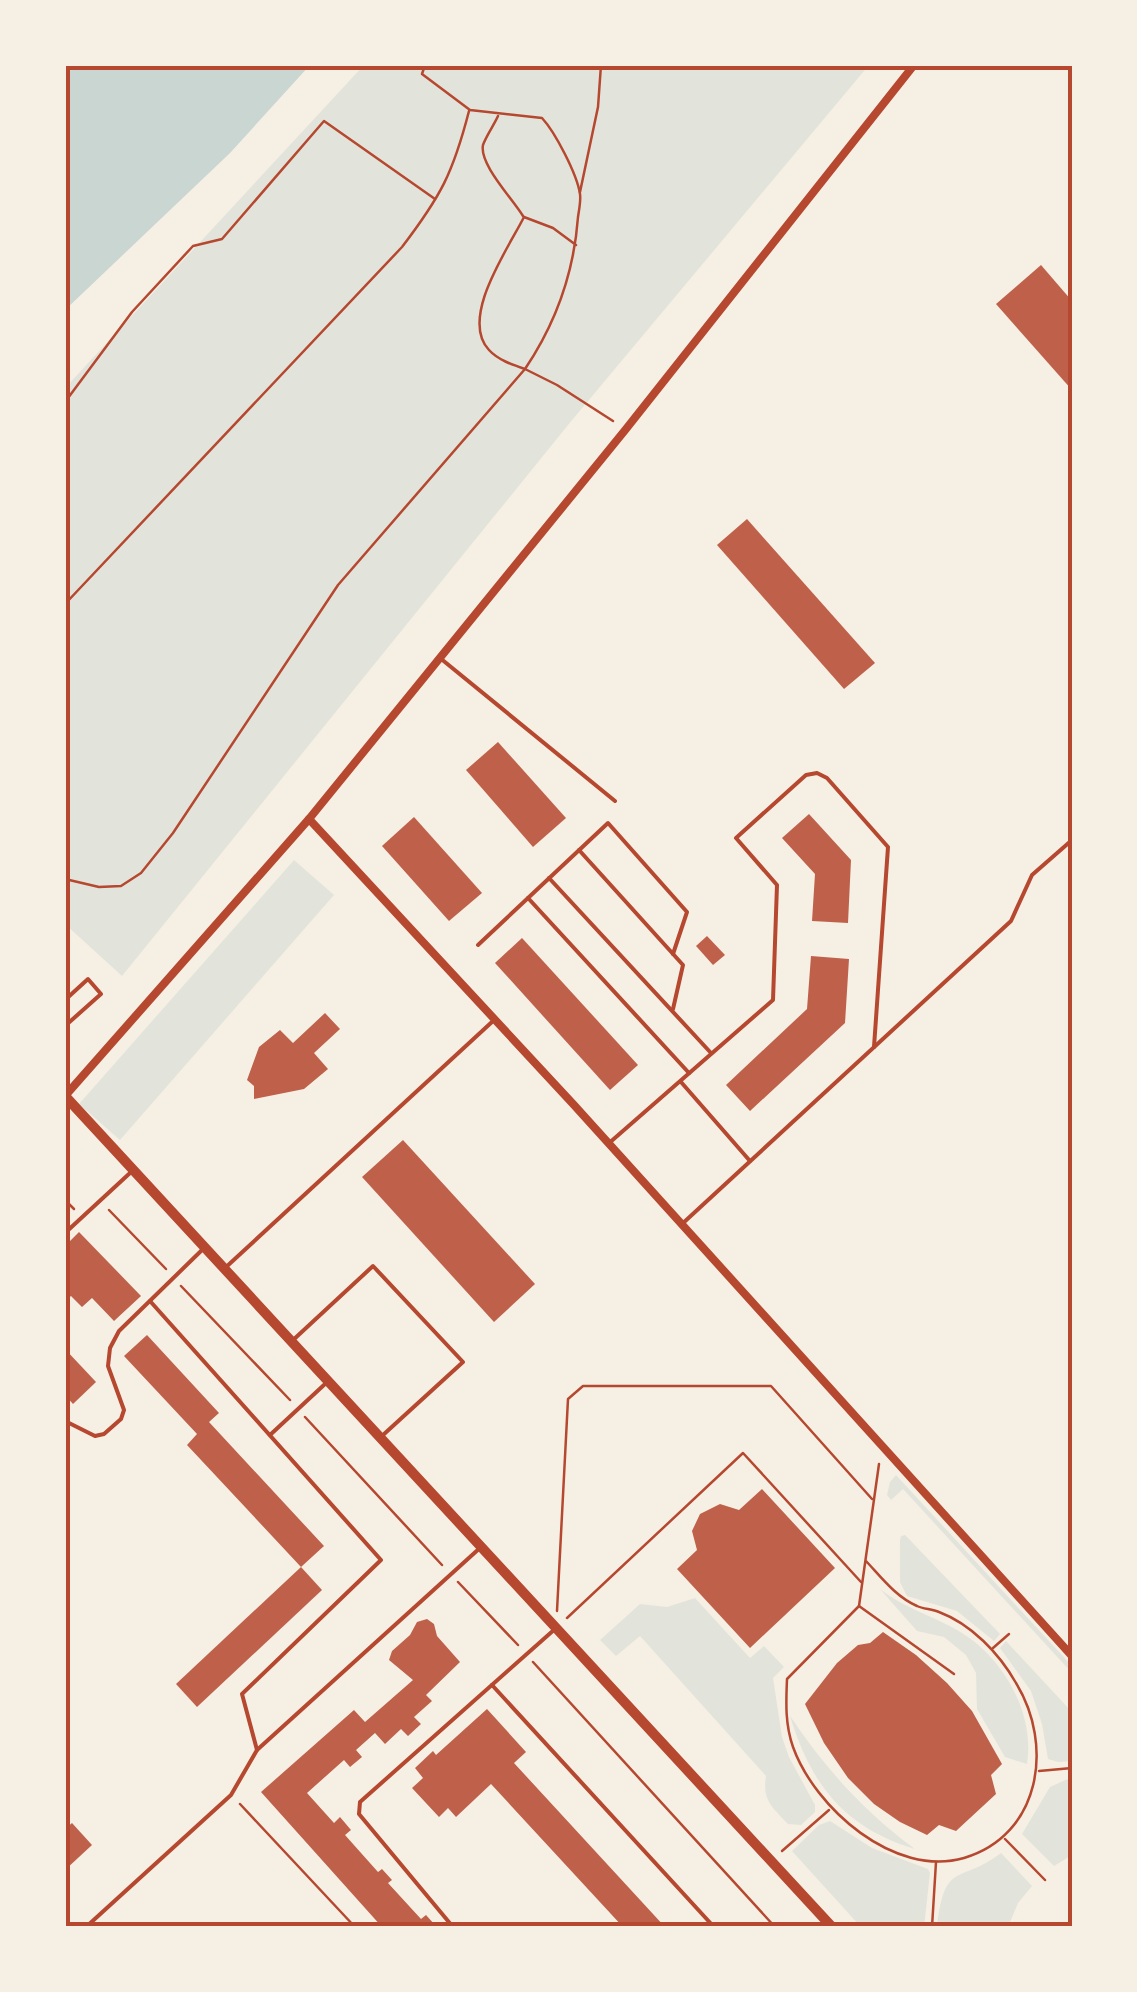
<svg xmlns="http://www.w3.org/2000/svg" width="1137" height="1992" font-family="'PT Serif',serif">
  <rect width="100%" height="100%" fill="#f6efe4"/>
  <g fill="#e2e4dc">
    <path d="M364 65H869L568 425 122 976 65 924V388Z"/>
    <path d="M294 860 334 895 120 1140 79 1104Z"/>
    <path d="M896 1475 1072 1666V1673L903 1489 891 1500 887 1495 890 1482Z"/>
    <path d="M905 1535 1000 1634 994 1641 957 1611 907 1596 900 1582V1540L901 1536Z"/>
    <path d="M880 1589C909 1611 933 1615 962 1633 1004 1659 1035 1714 1027 1764L1005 1757 977 1709 976 1673 966 1655 944 1637 917 1631Z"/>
    <path d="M695 1598 750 1658 764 1646 784 1667 773 1678 782 1737 789 1757 815 1805V1812L801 1825 788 1824C772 1807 762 1800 766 1776L640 1636 616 1656 600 1640 640 1604 667 1607Z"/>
    <path d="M1006 1641 1072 1712V1761L1058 1762 1048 1759 1042 1724 1031 1691 1000 1648Z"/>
    <path d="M790 1716C825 1768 864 1812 915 1849 845 1828 811 1785 790 1716Z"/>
    <path d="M1072 1777V1855L1054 1866 1022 1834 1050 1787Z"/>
    <path d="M830 1821 872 1848 928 1869 930 1873 924 1927H861L792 1851 819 1825Z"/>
    <path d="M1001 1853 1032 1886 1018 1903 1008 1927H937C945 1859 959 1885 1001 1853Z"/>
  </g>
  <path fill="#c9d6d2" d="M65 65H310L230 153 65 310Z"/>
  <g fill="#bf614a">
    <path d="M1041 265 1072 301V390L996 304Z"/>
    <path d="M747 519 875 663 844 689 717 545Z"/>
    <path d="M498 742 566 818 533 847 466 770Z"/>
    <path d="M809 814 851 860 848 923 812 921 815 874 782 838Z"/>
    <path d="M414 817 482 893 449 921 382 846Z"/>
    <path d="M707 936 725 955 713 965 696 946Z"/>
    <path d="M522 938 638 1065 610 1090 495 963Z"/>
    <path d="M811 956 849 959 845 1023 750 1111 726 1085 807 1009Z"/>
    <path d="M325 1013 340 1029 314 1053 328 1069 304 1089 254 1099V1086L247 1080 259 1047 280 1030 293 1043Z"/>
    <path d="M403 1140 535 1284 494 1322 362 1177Z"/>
    <path d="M79 1232 141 1296 114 1321 92 1298 82 1307 71 1296 65 1301V1246Z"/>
    <path d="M147 1335 219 1413 209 1422 324 1546 301 1567 187 1445 197 1434 124 1356Z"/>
    <path d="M65 1349 96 1382 73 1404 65 1395Z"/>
    <path d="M762 1489 835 1568 750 1648 677 1569 697 1550 692 1531 700 1514 720 1504 739 1510Z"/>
    <path d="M301 1567 322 1590 197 1707 176 1684Z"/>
    <path d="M427 1619 434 1624 437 1636 460 1662 426 1695 432 1701 414 1717 421 1724 408 1736 401 1729 385 1744 375 1733 356 1750 362 1757 350 1767 344 1760 307 1793 334 1823 340 1817 351 1830 345 1835 378 1872 382 1869 392 1880 388 1883 421 1919 426 1915 435 1925 382 1927 261 1792 354 1710 365 1722 413 1680 389 1660 392 1651 410 1635 417 1622Z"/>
    <path d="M883 1632 916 1655 947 1683 972 1711 1002 1764 991 1775 996 1794 956 1831 939 1825 927 1835 900 1822 874 1804 848 1778 824 1743 805 1704 837 1663 858 1645 870 1643Z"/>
    <path d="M487 1709 526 1752 514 1763 665 1927H623L491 1784 456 1817 448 1808 439 1817 412 1788 423 1778 415 1768 433 1751 436 1755Z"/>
    <path d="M72 1823 92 1845 65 1870V1829Z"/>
  </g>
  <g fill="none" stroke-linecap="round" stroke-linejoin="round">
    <g stroke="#b5482f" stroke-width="2.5">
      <path d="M425 65 422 74 470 110 542 118C555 132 577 174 580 194 581 201 579 210 578 217 574 272 556 323 525 369 513 365 498 360 489 350 459 318 508 249 524 217L553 228 576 245"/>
      <path d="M498 116C494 125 486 136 483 145 479 164 512 198 523 216"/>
      <path d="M580 192 598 107 601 65"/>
      <path d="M65 402 132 312 193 246 222 239 324 121 435 199"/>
      <path d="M65 604 402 247C441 196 453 173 469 111"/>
      <path d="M65 879 99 887 121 886 141 873 173 833 338 585 525 369 557 385 613 421"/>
      <path d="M65 1200 74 1209"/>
      <path d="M109 1210 166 1269"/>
      <path d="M181 1286 290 1400"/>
      <path d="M305 1417 442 1565"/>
      <path d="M866 1561C881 1577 896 1597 917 1606 923 1609 932 1609 939 1612 971 1624 999 1653 1016 1683 1054 1745 1041 1835 964 1858 894 1878 815 1808 793 1747 785 1724 786 1703 787 1679L859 1606 879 1464"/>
      <path d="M458 1582 518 1645"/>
      <path d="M859 1606 954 1674"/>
      <path d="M557 1611 568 1399 583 1386H771L872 1499"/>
      <path d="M567 1618 743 1453 861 1582"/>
      <path d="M993 1648 1009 1634"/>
      <path d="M533 1662 775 1927"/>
      <path d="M1039 1771 1072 1768"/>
      <path d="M240 1804 355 1927"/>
      <path d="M1005 1839 1045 1880"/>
      <path d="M782 1851 829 1810"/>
      <path d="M932 1927 936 1862"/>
    </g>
    <g stroke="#b5482f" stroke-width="4">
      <path d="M440 658 615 801"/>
      <path d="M579 850 683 965 673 1009"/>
      <path d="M549 878 711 1053"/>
      <path d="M528 898 689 1073"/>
      <path d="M478 945 608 823 687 912 673 954"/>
      <path d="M65 1000 88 979 101 994 65 1026"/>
      <path d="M681 1082 750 1161"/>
      <path d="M608 1144 773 1000 777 885 736 838 806 775 817 773 827 778 888 847 874 1047"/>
      <path d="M682 1224 1011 921 1032 875 1072 840"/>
      <path d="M65 1233 130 1173"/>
      <path d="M225 1268 493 1021"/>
      <path d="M150 1301 381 1560 242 1694 257 1750"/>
      <path d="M292 1341 373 1266 463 1362 383 1435"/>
      <path d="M65 1421 95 1436 104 1434 121 1419 124 1410 108 1366 110 1348 119 1331 202 1250"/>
      <path d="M270 1435 325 1384"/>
      <path d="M492 1685 714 1927"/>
      <path d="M86 1927 231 1795 257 1750 481 1547"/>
      <path d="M453 1927 359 1814 360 1802 555 1629"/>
    </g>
    <g stroke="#b5482f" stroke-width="8">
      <path d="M309 819 574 1105 1072 1656"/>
      <path d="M65 1096 309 819 626 429 914 65"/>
    </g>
    <path stroke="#b5482f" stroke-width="10" d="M65 1096 832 1927"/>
  </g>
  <rect width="1137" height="1992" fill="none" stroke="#f6efe4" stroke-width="135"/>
  <rect x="68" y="68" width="1002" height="1856" fill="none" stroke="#b5482f" stroke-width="4"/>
</svg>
